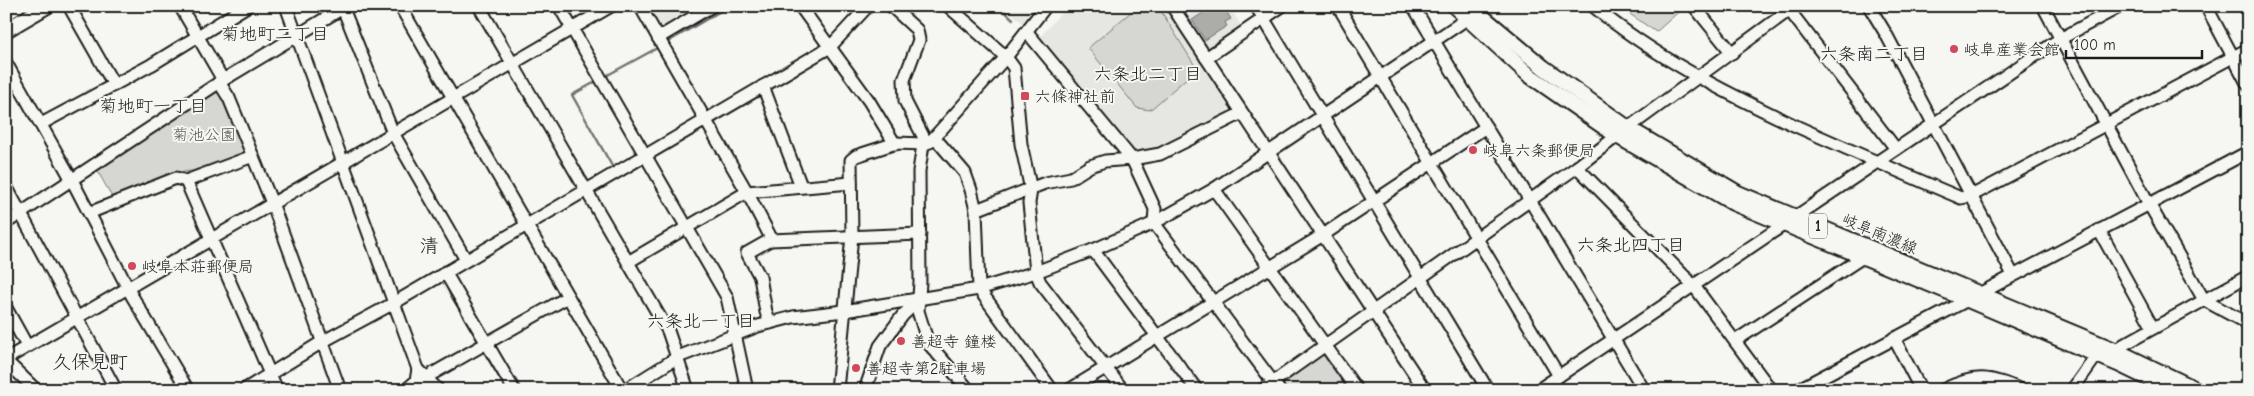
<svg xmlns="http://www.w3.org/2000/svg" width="2254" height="396" font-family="'Comic Neue','Klee One',sans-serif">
  <rect width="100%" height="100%" fill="#f6f6f2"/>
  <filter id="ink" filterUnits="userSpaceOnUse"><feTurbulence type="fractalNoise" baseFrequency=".02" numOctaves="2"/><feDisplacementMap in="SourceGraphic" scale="10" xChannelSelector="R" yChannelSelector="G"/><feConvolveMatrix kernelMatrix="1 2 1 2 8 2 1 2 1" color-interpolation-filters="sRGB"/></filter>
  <g filter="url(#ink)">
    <g fill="#e6e6e2">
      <path d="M647 6H697L663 26 658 24Z"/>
      <path d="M1004 6H1041L1027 27Z"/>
      <path d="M1067 6H1166L1229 105 1228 112 1160 150 1138 153 1128 147 1040 37Z"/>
      <path d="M1203 6H1230L1242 28 1209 50H1206L1184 18Z"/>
    </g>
    <g fill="#d6d6d2" stroke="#797977">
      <path d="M1138 6H1158L1197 69 1150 110 1137 108 1088 48Z"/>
      <path d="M1622 6H1685L1656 32 1621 8Z"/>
      <path d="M217 88 243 145 244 153 192 171 179 172 112 197 96 168Z"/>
      <path d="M1321 352 1348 390H1285L1282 386Z"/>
    </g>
    <path fill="#acaca9" stroke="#727271" d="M1214 6H1223L1231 19 1225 22 1227 26 1205 40 1192 20Z"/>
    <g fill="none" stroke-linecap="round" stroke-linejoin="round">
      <g stroke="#727271" stroke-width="2.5">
        <path d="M999 6 1013 19"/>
        <path d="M666 43 729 6"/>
        <path d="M604 77 659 47"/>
        <path d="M597 81 572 95 612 166"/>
        <path d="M449 288 448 290 478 341"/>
        <path d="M484 352 507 390"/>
      </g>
      <defs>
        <g id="minor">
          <path d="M69 6 114 85"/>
          <path d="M180 6 223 80"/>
          <path d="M286 6 418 369 438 390"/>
          <path d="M342 6 393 133 466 260"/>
          <path d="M400 6 622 390"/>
          <path d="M479 6 668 331 688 390"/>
          <path d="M559 6 727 297 747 390"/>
          <path d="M640 6 747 192 769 234 770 240 747 253 760 277 766 312 770 323"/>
          <path d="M800 6 869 101 895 144"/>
          <path d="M891 6 917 30 919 40 904 80 905 101 924 138 919 171 920 282 918 311 928 343 969 390"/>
          <path d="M948 6 1006 57 1014 68 1021 144 1031 190 1029 203 1036 272 1040 282 1123 390"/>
          <path d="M1172 6 1425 390"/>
          <path d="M1256 6 1488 390"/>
          <path d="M1338 6 1559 376"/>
          <path d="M1413 6 1644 390"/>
          <path d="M1593 6C1654 57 1726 93 1798 127 1852 151 1906 175 1961 198L1971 196 2248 49"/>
          <path d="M1694 6 1732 53"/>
          <path d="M1786 6 1896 149"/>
          <path d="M1869 6 1886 34 2013 275"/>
          <path d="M2043 6 2149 204 2204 300 2248 324"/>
          <path d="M2206 6 2248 85"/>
          <path d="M1027 32 1132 159 1155 209 1154 223 1279 390"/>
          <path d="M658 38 712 6"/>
          <path d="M1206 58 1282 6"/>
          <path d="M6 63 72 180 132 296 188 390"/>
          <path d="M219 82 229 98 272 203 340 390"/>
          <path d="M763 86 801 186"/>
          <path d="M41 124 151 65 247 6"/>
          <path d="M1628 128 1795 6"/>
          <path d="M935 138 965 173 971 190 976 210 979 289 1052 390"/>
          <path d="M1577 167 1694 286 1771 390"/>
          <path d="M186 181 277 390"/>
          <path d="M6 186 116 390"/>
          <path d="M1214 189 1357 390"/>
          <path d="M976 210 1045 183 1071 178 1090 166 1105 161 1132 159 1160 154 1242 113"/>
          <path d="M89 213 176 178 186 181 253 156"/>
          <path d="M6 223 223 80 346 6"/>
          <path d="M2099 230 2153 328"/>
          <path d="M770 240 920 234"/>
          <path d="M1093 250 1197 390"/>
          <path d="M628 262 747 192 851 183"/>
          <path d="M445 272 514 390"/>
          <path d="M6 308 27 346"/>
          <path d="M1894 338 1921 390"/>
          <path d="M1735 341 1863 257"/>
          <path d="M2117 351 2123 345 2248 276"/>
          <path d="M6 359 611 6"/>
          <path d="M6 361 36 390"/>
          <path d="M244 390 322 342 394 303 830 47 868 6"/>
          <path d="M406 390 416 381 418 369"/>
          <path d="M423 390 425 378 568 297"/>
          <path d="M625 390 678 357 758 326 793 317 844 311 979 289 1036 272 1093 250 1154 223 1214 189 1486 6"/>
          <path d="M837 390 852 236 851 160 856 156 896 143 924 144 930 142 1006 57 1046 6"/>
          <path d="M865 390 880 346 903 315 920 299"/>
          <path d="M1069 390 1323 235 1486 127"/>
          <path d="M1262 390 1577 167 1617 136"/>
          <path d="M1538 390 2060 39 2121 6"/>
          <path d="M1797 390 2248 152"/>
          <path d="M1943 390C1976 373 1989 377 2022 390"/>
          <path d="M2072 390 2097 355"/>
        </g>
        <g id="major">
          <path d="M1454 6 1529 75 1617 136 1733 203 1968 300 2118 364 2172 390"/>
          <path d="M1470 6 1543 67 1628 128 1738 193 2117 351 2198 390"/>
          <path d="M6 13 17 6"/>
          <path d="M6 30 47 6"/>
        </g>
      </defs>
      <use href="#minor" stroke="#1c1c1c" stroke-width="15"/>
      <use href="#major" stroke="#1c1c1c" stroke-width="18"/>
      <use href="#minor" stroke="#f6f6f2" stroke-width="11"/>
      <use href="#major" stroke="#f6f6f2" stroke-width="14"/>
    </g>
  </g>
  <g fill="#d1495b" stroke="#f6f6f2" stroke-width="2">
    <circle cx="1954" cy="49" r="5"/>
    <rect x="1020" y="91" width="10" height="10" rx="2.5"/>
    <circle cx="1473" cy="150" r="5"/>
    <circle cx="132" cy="266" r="5"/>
    <circle cx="901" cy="341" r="5"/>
    <circle cx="856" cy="368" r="5"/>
  </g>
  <g text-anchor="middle" stroke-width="4" stroke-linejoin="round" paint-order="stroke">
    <rect fill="#f6f6f2" stroke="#5d5d5c" stroke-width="1" x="1809" y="213.5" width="18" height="25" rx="4"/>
    <g font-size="15" font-weight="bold" fill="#1c1c1c">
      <text x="1818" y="231">1</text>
    </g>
    <g font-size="16" fill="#1c1c1c" stroke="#f6f6f2" text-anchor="start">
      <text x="1964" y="55">岐阜産業会館</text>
      <text x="1035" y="102">六條神社前</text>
      <text x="1483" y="156">岐阜六条郵便局</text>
      <text x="142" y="272">岐阜本荘郵便局</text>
      <text x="911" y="347">善超寺 鐘楼</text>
      <text x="866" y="374">善超寺第2駐車場</text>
    </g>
    <g font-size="16" fill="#545453" stroke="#f6f6f2">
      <text x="204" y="140">菊池公園</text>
    </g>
    <g font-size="16" fill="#1c1c1c" stroke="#f6f6f2">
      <text transform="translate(1880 233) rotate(23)" y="6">岐阜南濃線</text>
    </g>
    <g font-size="18" fill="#1c1c1c" stroke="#f6f6f2">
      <text x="275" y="40">菊地町二丁目</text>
      <text x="1874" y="60">六条南二丁目</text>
      <text x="1148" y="80">六条北二丁目</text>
      <text x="153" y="112">菊地町一丁目</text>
      <text x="1631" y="251">六条北四丁目</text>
      <text x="701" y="327">六条北一丁目</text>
    </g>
    <g font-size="19" fill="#1c1c1c" stroke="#f6f6f2">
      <text x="429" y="252">清</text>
      <text x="90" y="368">久保見町</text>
    </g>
  </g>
  <rect width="2254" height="396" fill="none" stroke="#f6f6f2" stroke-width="25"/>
  <rect x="12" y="12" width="2229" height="371" fill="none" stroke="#1c1c1c" stroke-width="2" filter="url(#ink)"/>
  <path d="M2066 50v8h136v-8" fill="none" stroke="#1c1c1c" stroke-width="2.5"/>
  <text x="2074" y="50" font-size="15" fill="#1c1c1c" stroke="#f6f6f2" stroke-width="4" paint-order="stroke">100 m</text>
</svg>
